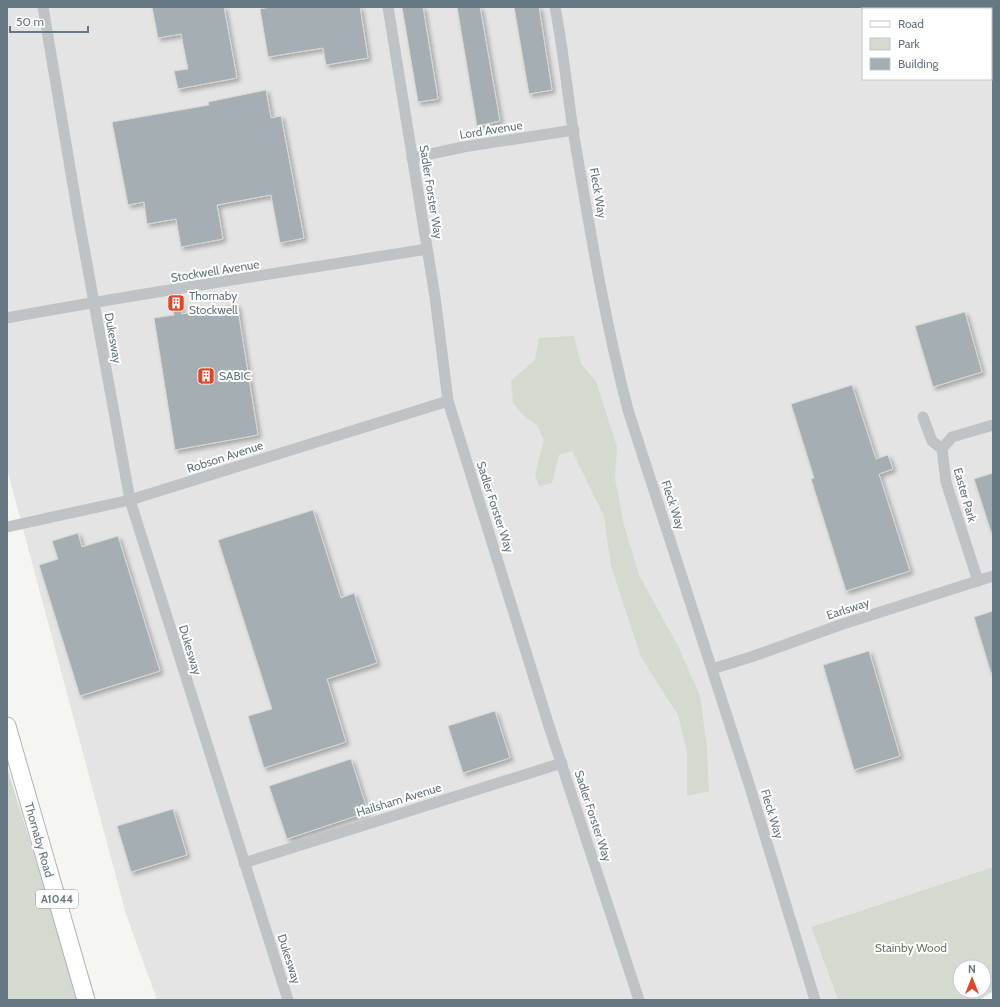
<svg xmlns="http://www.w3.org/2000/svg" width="1000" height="1007" font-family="Cabin,sans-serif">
  <defs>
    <filter id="shadow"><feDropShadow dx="3" dy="3" stdDeviation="2" flood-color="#0004"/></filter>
  </defs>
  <rect width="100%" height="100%" fill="#f5f5f2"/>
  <path fill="#e3e4e3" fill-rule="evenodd" d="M7 7H993V867L811 927 838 1000H157L126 914 7 469ZM863 9H991V79H863Z"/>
  <g fill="#d5dad1" fill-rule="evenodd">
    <path d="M574 336 581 364 596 381 617 447 615 479 624 525 639 575 678 646 700 696 707 748 709 791 687 796V752L678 715 641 657 611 566 604 516 572 451 559 455 552 483 539 486 535 475 544 440 537 425 524 416 513 403 511 381 535 360 539 338Z"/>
    <path d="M7 767 79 1000H7Z"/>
    <path d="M993 867V991L979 1000H838L811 927ZM960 967H984V991H960Z"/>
  </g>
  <g fill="#a5aeb3" stroke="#d7d7d4" filter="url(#shadow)">
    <path d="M152 7H224L237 78 178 89 174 71 188 69 181 34 158 38Z"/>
    <path d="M271 7H360L368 58 326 65 323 48 268 57 260 9Z"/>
    <path d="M402 7H423L438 99 418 102Z"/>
    <path d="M457 7H480L500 121 477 126Z"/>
    <path d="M514 7H539L552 90 529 94Z"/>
    <path d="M266 90 271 118 281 116 304 238 280 243 271 195 217 205 223 239 181 247 176 219 147 224 144 202 128 205 112 122 209 105 208 102Z"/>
    <path d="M180 298 182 314 237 304 258 435 175 450 154 318 174 315 171 300Z"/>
    <path d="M965 312 982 372 933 387 915 326Z"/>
    <path d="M852 385 876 459 888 455 893 469 879 474 910 571 846 591 811 479 814 478 791 404Z"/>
    <path d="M993 473V531L991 532 974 479Z"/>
    <path d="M313 510 341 598 354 593 377 663 327 679 346 742 264 768 248 716 272 709 218 540Z"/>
    <path d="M78 533 82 547 118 536 160 671 80 696 39 565 58 559 52 541Z"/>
    <path d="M993 611V673H991L974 617Z"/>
    <path d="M869 651 900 756 854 770 823 665Z"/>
    <path d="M495 711 510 758 463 773 448 726Z"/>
    <path d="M351 759 368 812 287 839 269 786Z"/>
    <path d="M173 809 187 855 131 872 117 826Z"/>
  </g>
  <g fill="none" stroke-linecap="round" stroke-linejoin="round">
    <defs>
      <path id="primary" d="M7 726 86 1000"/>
    </defs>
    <use href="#primary" stroke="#b0b5b9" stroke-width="19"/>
    <g stroke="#bfc3c6" stroke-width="11">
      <path d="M43 7 78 215 130 500 288 1000"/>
      <path d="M388 7 435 297 448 401 549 726 639 1000"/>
      <path d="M555 7C563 48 567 89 573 130 589 224 604 318 628 410L749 784 815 1000"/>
      <path d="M412 158 463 147 574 130"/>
      <path d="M7 318C146 292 287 272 427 249"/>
      <path d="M923 417 932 441 942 449"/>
      <path d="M7 527 130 500 448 401"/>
      <path d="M978 581 946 482 942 449 952 437 993 425"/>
      <path d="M712 669 751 657 840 625 993 576"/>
      <path d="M244 863 562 763"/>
    </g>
    <use href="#primary" stroke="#fff" stroke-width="17"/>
  </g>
  <defs>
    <symbol id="building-square" viewBox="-11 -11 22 22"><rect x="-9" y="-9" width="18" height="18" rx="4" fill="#e04627" stroke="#fff"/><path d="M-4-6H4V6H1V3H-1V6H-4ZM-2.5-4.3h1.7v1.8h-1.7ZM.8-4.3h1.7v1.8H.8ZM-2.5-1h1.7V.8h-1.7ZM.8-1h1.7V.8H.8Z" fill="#fff"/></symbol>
  </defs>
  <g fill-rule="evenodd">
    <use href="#building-square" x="166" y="293" width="20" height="20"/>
    <use href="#building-square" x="196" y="366" width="20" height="20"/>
  </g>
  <g text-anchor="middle" stroke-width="4" stroke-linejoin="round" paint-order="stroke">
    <rect fill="#fff" stroke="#93a0a8" stroke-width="1" x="36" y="890" width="42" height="18" rx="3"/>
    <g font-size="11" font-weight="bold" fill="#657782">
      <text x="57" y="903">A1044</text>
    </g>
    <g font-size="12" fill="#657782" stroke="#fff">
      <text transform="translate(491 130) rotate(-9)" y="4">Lord Avenue</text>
      <text transform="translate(431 192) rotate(81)" y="4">Sadler Forster Way</text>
      <text transform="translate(598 193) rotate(80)" y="4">Fleck Way</text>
      <text transform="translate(215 271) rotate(-9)" y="4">Stockwell Avenue</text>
      <text transform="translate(113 338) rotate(80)" y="4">Dukesway</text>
      <text transform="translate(225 457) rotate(-18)" y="4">Robson Avenue</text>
      <text transform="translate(965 495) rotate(74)" y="4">Easter Park</text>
      <text transform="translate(673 505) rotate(72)" y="4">Fleck Way</text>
      <text transform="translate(495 507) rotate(72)" y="4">Sadler Forster Way</text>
      <text transform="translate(848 609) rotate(-18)" y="4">Earlsway</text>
      <text transform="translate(190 650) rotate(73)" y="4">Dukesway</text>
      <text transform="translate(399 800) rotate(-17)" y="4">Hailsham Avenue</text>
      <text transform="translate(772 814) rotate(73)" y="4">Fleck Way</text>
      <text transform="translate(593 816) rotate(72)" y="4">Sadler Forster Way</text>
      <text transform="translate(39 840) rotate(74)" y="4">Thornaby Road</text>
      <text transform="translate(289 959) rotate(72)" y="4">Dukesway</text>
    </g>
    <g font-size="12" fill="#657782" stroke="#fff" text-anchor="start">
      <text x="189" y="300">Thornaby<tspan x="189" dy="14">Stockwell</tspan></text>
      <text x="219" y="380">SABIC</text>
    </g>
    <g font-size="12" fill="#697a64" stroke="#fff">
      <text x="911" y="952">Stainby Wood</text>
    </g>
  </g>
  <rect width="1000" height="1007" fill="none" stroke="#657782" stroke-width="16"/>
  <rect x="862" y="8" width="130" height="72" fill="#ffffff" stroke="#c1c9cd"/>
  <rect x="870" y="21" width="20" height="6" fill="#ffffff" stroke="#c1c9cd"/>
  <text x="898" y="28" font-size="12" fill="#657782">Road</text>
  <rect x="870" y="38" width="20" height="12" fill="#d5dad1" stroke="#c1c9cd"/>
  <text x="898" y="48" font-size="12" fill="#657782">Park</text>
  <rect x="870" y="58" width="20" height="12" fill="#a5aeb3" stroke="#c1c9cd"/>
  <text x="898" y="68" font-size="12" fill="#657782">Building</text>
  <g transform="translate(972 979)"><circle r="19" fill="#ffffff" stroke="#c1c9cd"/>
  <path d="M0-3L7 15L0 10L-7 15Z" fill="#e04627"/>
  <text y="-6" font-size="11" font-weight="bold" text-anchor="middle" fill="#657782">N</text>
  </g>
  <path d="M10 26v6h78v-6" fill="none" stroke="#657782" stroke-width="2"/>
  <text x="16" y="26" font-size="12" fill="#657782" stroke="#ffffff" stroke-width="3" paint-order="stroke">50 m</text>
</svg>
